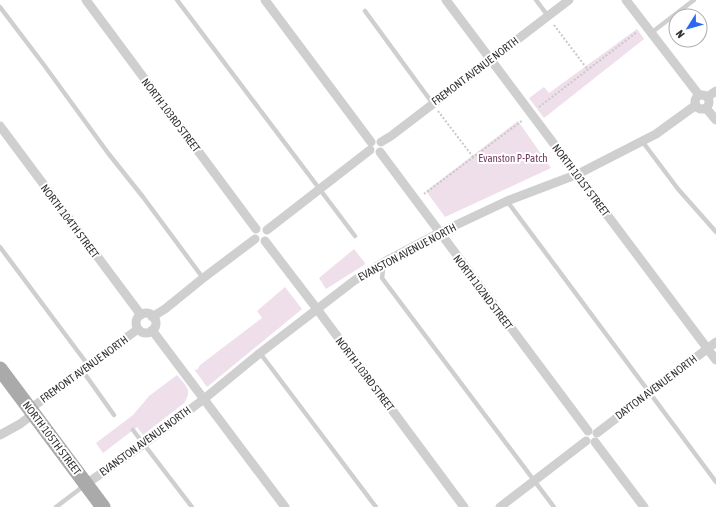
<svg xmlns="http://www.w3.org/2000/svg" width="716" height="507" font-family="'Asap Condensed',sans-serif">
  <rect width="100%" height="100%" fill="#fff"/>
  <g fill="#efdfeb">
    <path d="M637 29 644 39 544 118 529 98 544 87 549 93Z"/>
    <path d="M518 121 551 168 445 217 426 191Z"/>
    <path d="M354 249 365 263 364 265 326 289 319 278Z"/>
    <path d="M285 287 302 309 207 387 194 369 197 370 200 365 262 318 257 311Z"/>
    <path d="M177 375C186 386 193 390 184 403L143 435 137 427 103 453 96 443 133 415 149 396Z"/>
  </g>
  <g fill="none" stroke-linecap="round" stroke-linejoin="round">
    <g stroke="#c9c9c9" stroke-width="2" stroke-dasharray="2 2" stroke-linecap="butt">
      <path d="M554 25 588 70"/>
      <path d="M539 107 637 32"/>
      <path d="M438 111 473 157"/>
      <path d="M424 194 523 120"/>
    </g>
    <g stroke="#cfcfcf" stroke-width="4.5">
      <path d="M177 0 355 236"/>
      <path d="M536 0 548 16"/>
      <path d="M0 7 44 65 108 153 143 197 203 278"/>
      <path d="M365 11 433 104"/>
      <path d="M651 33 694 0"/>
      <path d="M642 141 678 189 716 232"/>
      <path d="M507 201 716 482"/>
      <path d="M0 247 88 365"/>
      <path d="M384 262 382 278 554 507"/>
      <path d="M260 353 376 507"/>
      <path d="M82 370 114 415"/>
      <path d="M133 430 192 507"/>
      <path d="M56 507 85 485"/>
    </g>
    <g stroke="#cfcfcf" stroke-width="9">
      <path d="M86 0 256 229"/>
      <path d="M265 0 371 142"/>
      <path d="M446 0 716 360"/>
      <path d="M626 0 699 95"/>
      <circle cx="702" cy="102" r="7"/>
      <path d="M707 97 716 91"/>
      <path d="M706 108 716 120"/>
      <path d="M0 126 141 315"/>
      <path d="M381 142 391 136 569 0"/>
      <path d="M380 152 588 431"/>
      <path d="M267 230 370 150"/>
      <path d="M265 241 317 309 464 507"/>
      <circle cx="146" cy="323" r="10"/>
      <path d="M152 317 165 309 202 279 255 239"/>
      <path d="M152 330 285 507"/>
      <path d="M30 409 138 329"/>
      <path d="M597 433 716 342"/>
      <path d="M0 435 20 424 33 414"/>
      <path d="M595 442 644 507"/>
      <path d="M86 484 144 444 204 399 260 353 355 280 384 262 439 233 507 201 578 174 656 134 696 105"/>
      <path d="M500 507 586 441"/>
    </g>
    <path stroke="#aaa" stroke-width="15" d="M0 369 103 507"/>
  </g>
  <g text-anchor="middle" stroke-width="4" stroke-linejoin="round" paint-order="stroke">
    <g font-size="11" fill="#323232" stroke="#fff">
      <text transform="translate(475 71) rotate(-37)" y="4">FREMONT AVENUE NORTH</text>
      <text transform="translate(171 115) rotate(53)" y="4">NORTH 103RD STREET</text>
      <text transform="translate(581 180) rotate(53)" y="4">NORTH 101ST STREET</text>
      <text transform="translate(70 221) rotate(53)" y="4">NORTH 104TH STREET</text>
      <text transform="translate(407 252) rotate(-28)" y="4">EVANSTON AVENUE NORTH</text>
      <text transform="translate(483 292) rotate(53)" y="4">NORTH 102ND STREET</text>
      <text transform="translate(84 369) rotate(-36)" y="4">FREMONT AVENUE NORTH</text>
      <text transform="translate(365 374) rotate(53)" y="4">NORTH 103RD STREET</text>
      <text transform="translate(656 387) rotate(-37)" y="4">DAYTON AVENUE NORTH</text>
      <text transform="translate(52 438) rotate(53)" y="4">NORTH 105TH STREET</text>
      <text transform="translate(145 441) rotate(-36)" y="4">EVANSTON AVENUE NORTH</text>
    </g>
    <g font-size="11" fill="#723b61" stroke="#fff">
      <text x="513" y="162">Evanston P-Patch</text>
    </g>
  </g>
  <g transform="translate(688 28) rotate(233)"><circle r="19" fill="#ffffff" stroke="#adadad"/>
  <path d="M0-3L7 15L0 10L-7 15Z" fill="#2a68f2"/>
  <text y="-6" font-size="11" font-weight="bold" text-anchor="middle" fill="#323232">N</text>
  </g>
</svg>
